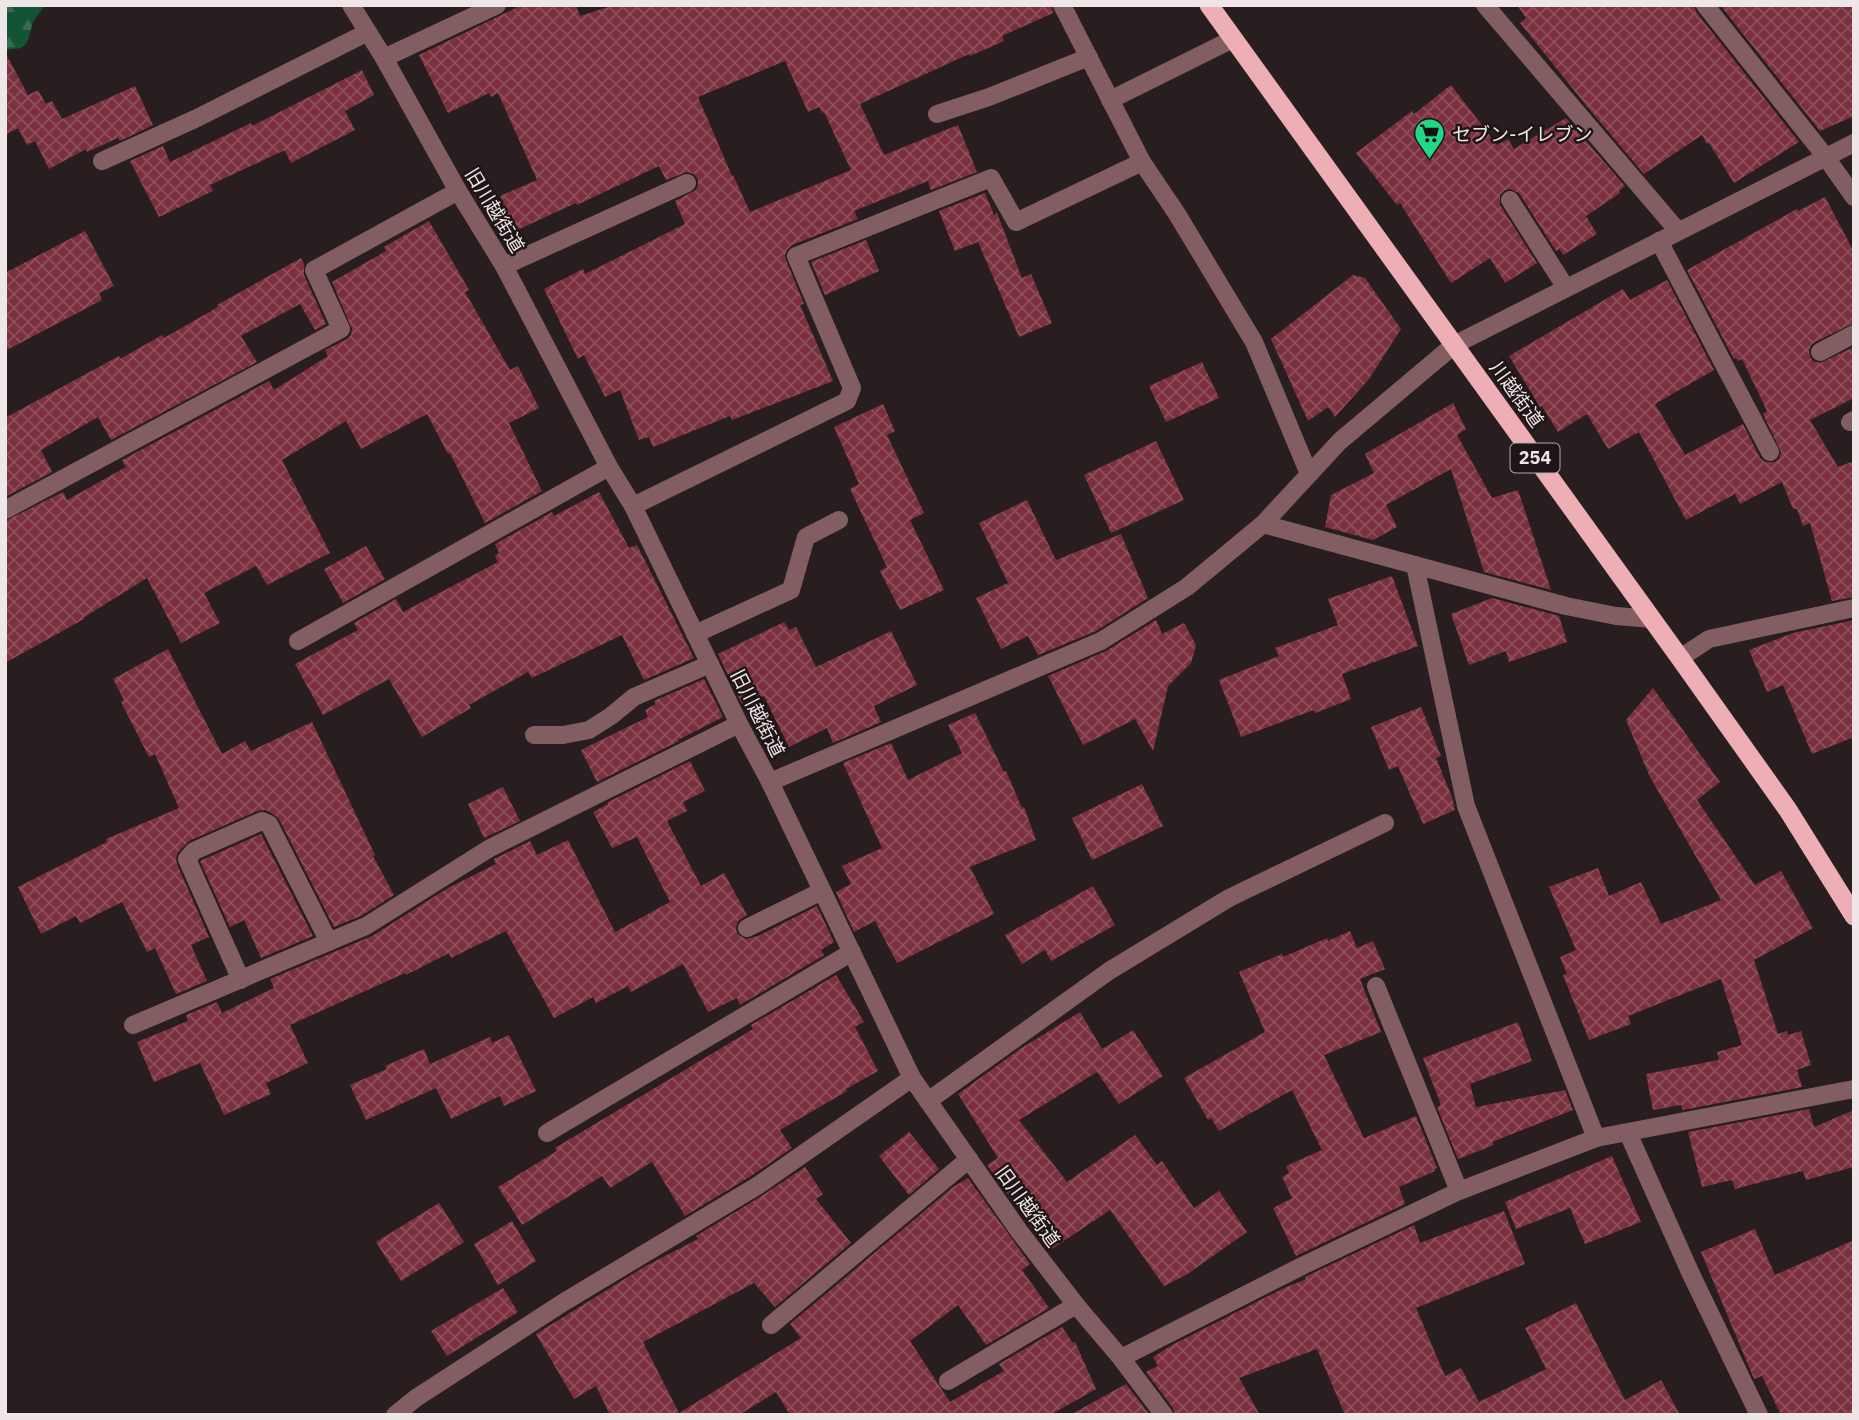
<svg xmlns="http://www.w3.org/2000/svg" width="1859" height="1420" font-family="'IBM Plex Sans','Noto Sans JP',sans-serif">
  <defs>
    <pattern id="forest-firs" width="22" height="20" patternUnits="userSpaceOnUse" patternTransform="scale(1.75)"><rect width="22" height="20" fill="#135434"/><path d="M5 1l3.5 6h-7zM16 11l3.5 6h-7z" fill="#366d51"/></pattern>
    <pattern id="building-cross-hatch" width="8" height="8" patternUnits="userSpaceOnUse" patternTransform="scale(1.75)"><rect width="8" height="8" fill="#7b303e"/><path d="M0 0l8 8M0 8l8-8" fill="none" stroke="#8e4e5a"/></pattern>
  </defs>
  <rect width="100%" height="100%" fill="#291e1f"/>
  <path fill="url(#forest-firs)" d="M5 5H45L33 22 27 43 21 48 5 50Z"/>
  <g fill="url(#building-cross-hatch)" fill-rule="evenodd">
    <path d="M522 5H576L580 16 614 5H1051L1053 13 1002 36 1004 41 970 56 969 54 860 104 884 155 958 125 977 172 931 190 928 181 854 211 858 219 792 245 787 250 785 255 786 260 804 304 800 305 833 381 732 420 730 416 653 447 649 437 639 440 620 390 605 397 584 355 578 359 544 289 583 269 585 274 685 224 675 201 696 190 698 185V179L694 174 687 172 666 180 659 166 577 205 576 203 515 231 500 196 537 180 498 93 491 97 489 93 448 113 419 55ZM785 61 808 112 819 107 822 113 824 112 851 170 750 212 733 175 732 176 698 97Z"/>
    <path d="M1517 5H1694L1696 12 1799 142 1734 183 1709 143 1707 144 1702 135 1644 174 1585 104 1520 23 1526 18Z"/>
    <path d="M1720 5H1854V116L1820 131Z"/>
    <path d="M5 52 28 95 38 90 46 104 52 101 62 119 135 86 153 125 120 141 118 138 87 152 86 149 49 169 35 141 27 145 18 128 5 135Z"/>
    <path d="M362 70 374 95 345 111 355 130 291 163 285 151H283L210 185 213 191 159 217 130 161 163 146 170 162 251 123 252 126Z"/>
    <path d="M1451 85 1497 145 1508 139 1514 149 1566 118 1625 186 1619 191 1620 193 1586 216 1597 234 1563 255 1560 249 1556 251 1519 193 1510 189 1505 190 1500 195V205L1537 263 1505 283 1490 258 1451 283 1400 203 1397 205 1356 153 1412 111 1414 114Z"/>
    <path d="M985 193 994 215 997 213 1022 278 1031 274 1052 323 1019 337 978 242 955 251 939 211Z"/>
    <path d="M1825 197 1854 252V323L1815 342 1811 345 1809 351 1810 357 1813 361 1820 363 1854 347V398L1810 420 1838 467 1854 461V597L1832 601 1810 523 1803 526 1797 509H1793L1782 482 1740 504 1735 494 1686 520 1639 432 1608 449 1587 414 1558 432 1542 406 1540 407 1509 356 1623 289 1630 300 1667 280 1714 370 1655 404 1685 455 1743 424 1760 458 1765 462H1775L1779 459 1781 452 1763 414 1767 411 1742 359 1738 361 1736 358 1734 359 1687 270 1797 209 1798 211Z"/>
    <path d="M429 221 469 290 465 292 510 370 518 366 539 408 509 423 542 491 485 523 450 453 448 454 427 414 361 449 346 421 282 460 330 553 267 585 256 566 204 593 220 623 181 643 147 578 83 618 84 619 5 663V521L63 492 67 500 126 467 122 460 269 381 274 390 328 356 325 350 347 339 351 335 352 329 332 282 386 251 384 247Z"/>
    <path d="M85 231 114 286 99 293 102 300 5 351V273Z"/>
    <path d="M866 240 879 271 825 295 811 262Z"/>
    <path d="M301 258 304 264V275L326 324 315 330 300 304 241 336 257 362 111 440 98 417 41 450 52 472 5 497V418L119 356 120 359 162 335 164 338 218 307 217 305Z"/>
    <path d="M1353 275 1365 278 1401 329 1369 379 1335 417 1328 407 1308 421 1271 339Z"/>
    <path d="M1202 362 1219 398 1166 422 1149 386Z"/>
    <path d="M1453 403 1466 429 1457 435 1492 498 1518 490 1551 590 1484 572 1451 469 1386 505 1397 527 1373 540 1325 527 1331 495 1374 473 1365 454Z"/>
    <path d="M883 404 895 431 887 435 924 513 910 520 944 590 900 610 880 571 887 567 850 489 859 484 834 427Z"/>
    <path d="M1156 441 1184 500 1111 533 1084 475Z"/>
    <path d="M599 492 629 548 637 545 694 658 644 680 622 635 532 678 528 672 469 705 471 708 422 737 389 679 323 715 295 664 358 630 354 623 396 599 403 612 498 562 495 556 499 553 495 544 552 512 554 516Z"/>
    <path d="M1027 500 1056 560 1121 534 1148 598 1096 631 1038 655 1028 636 1001 649 976 598 1008 583 979 523Z"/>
    <path d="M366 546 385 579 343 603 324 569Z"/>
    <path d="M1392 576 1418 646 1342 674 1351 699 1315 713 1314 710 1241 737 1219 680 1279 656 1275 648 1338 625 1328 599Z"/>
    <path d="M1492 598 1559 616 1567 642 1509 662 1506 651 1469 665 1451 614Z"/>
    <path d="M1156 620 1162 634 1184 623 1196 645 1191 663 1168 686 1153 751 1135 719 1083 745 1048 676 1106 651Z"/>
    <path d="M1854 620V737L1812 754 1783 685 1767 692 1749 650 1793 633Z"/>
    <path d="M784 622 789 630 796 627 816 667 891 631 917 685 874 706 881 722 833 743 827 728 789 747 764 696 743 706 718 654Z"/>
    <path d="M168 649 222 754 245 741 251 751 312 722 375 855 373 856 394 895 361 916 334 927 279 819 273 814 266 810 257 811 189 841 178 852 176 858 177 864 209 937 191 945 207 981 176 994 155 948 147 952 122 902 80 923 76 916 41 934 18 887 107 842 106 839 179 808 155 754 149 757 121 702 124 700 113 679Z"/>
    <path d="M704 679 723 717 678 740 679 741 597 782 581 750 648 717 645 710 656 704 654 701Z"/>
    <path d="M1653 688 1720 782 1697 800 1755 885 1781 871 1813 928 1754 960 1778 1034 1787 1031 1788 1035 1801 1031 1811 1065 1797 1070 1802 1087 1683 1110 1681 1105 1653 1110 1646 1074 1719 1060 1717 1052 1742 1045 1721 979 1628 1016 1631 1024 1589 1040 1563 975 1567 974 1560 957 1576 950 1549 887 1598 868 1609 896 1641 882 1661 924 1721 900 1650 777 1626 720Z"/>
    <path d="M1421 707 1441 756 1436 758 1452 797 1455 810 1423 824 1398 766 1389 770 1371 727Z"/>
    <path d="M975 713 1004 772 1006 771 1022 808 1024 807 1036 840 970 867 994 914 897 963 875 921 854 932 836 892 851 884 842 866 882 848 843 763 891 743 908 780 962 753 948 725Z"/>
    <path d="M690 761 705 791 683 802 687 811 667 821 701 886 724 873 747 915 738 921 736 928 737 934 746 939 758 936 817 906 834 942 821 950 824 955 740 1005 737 998 708 1012 683 964 631 992 628 986 596 1003 593 997 554 1018 506 931 451 958 449 953 406 975 405 973 290 1025 308 1063 266 1083 271 1094 224 1115 200 1063 154 1082 137 1042 188 1021 186 1015 217 1002 222 1013 274 988 270 979 372 936 448 888 496 864 494 859 530 841 537 855 568 840 615 932 670 902 637 837 612 848 593 812 608 804V802Z"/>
    <path d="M1142 784 1163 826 1092 860 1072 818Z"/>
    <path d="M503 787 520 821 484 838 468 804Z"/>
    <path d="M261 834 313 936 261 958 244 920 230 927 200 861Z"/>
    <path d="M1093 886 1115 925 1051 961 1045 950 1022 964 1005 935Z"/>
    <path d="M1350 931 1357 948 1373 941 1385 969 1360 979 1381 1032 1324 1055 1364 1138 1416 1116 1437 1168 1434 1169 1435 1171 1399 1187 1405 1204 1296 1256 1273 1208 1292 1198 1282 1177 1289 1173 1286 1166 1322 1150 1292 1090 1219 1131 1211 1118 1208 1120 1184 1078 1265 1032 1239 972 1282 954 1283 957 1327 938 1328 941Z"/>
    <path d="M836 975 864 1022 855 1027 878 1071 846 1089 847 1091 780 1130 792 1148 751 1176 685 1216 652 1162 610 1188 602 1176 522 1225 498 1187 557 1151 555 1148 753 1029 751 1025Z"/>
    <path d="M1080 1012 1102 1049 1133 1030 1163 1076 1119 1104 1097 1072 1019 1120 1067 1182 1135 1135 1157 1165 1162 1161 1194 1208 1219 1191 1247 1232 1186 1275 1164 1286 1110 1210 1049 1251 987 1165 998 1158 958 1094 1020 1049Z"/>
    <path d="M1518 1022 1532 1061 1470 1084 1476 1107 1565 1090 1573 1110 1492 1142 1494 1145 1458 1159 1437 1107 1441 1105 1423 1058Z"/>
    <path d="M509 1035 536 1091 504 1106 500 1096 451 1119 436 1088 366 1120 350 1085 387 1069 385 1066 424 1049 430 1064 490 1037 492 1043Z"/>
    <path d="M1809 1109 1814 1127 1854 1110V1167L1806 1180 1803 1171 1735 1189 1732 1180 1702 1187 1688 1132Z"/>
    <path d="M909 1132 939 1169 909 1195 879 1156Z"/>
    <path d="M1612 1156 1641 1222 1585 1244 1570 1208 1516 1229 1505 1202Z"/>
    <path d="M805 1167 823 1194 816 1199 851 1243 775 1307 754 1283 643 1342 679 1413 801 1338 790 1324 953 1187 968 1178 1030 1264 1022 1270 1049 1308 986 1345 958 1305 910 1341 950 1402 1004 1371 999 1364 1062 1327 1073 1343 1075 1342 1096 1389 1050 1415H790L776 1392 739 1415H610L596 1386 574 1399 536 1334 644 1267 698 1239 696 1236 763 1195Z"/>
    <path d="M439 1203 464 1242 401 1281 376 1242Z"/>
    <path d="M1504 1211 1525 1264 1416 1308 1445 1376 1461 1368 1479 1402 1546 1369 1525 1328 1576 1303 1625 1400 1661 1380 1680 1415H1345L1317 1349 1239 1378 1260 1415H1175L1173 1408 1146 1372 1158 1366 1153 1357 1174 1344 1282 1289 1306 1279 1305 1277 1309 1275 1414 1225 1420 1243Z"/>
    <path d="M512 1221 536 1261 498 1285 474 1244Z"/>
    <path d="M1755 1229 1775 1275 1854 1240V1415H1781L1762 1376 1754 1379 1701 1252Z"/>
    <path d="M503 1288 518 1312 447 1356 431 1331Z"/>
    <path d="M1126 1384 1150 1415H1070Z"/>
  </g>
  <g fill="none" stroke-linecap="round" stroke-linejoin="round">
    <g stroke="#825e63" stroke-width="18">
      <path d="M937 114 989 97 1089 57"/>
      <path d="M102 161 195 119 368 32"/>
      <path d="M1510 200 1566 288"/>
      <path d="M1659 241 1770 452"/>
      <path d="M504 266 687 183"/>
      <path d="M1820 352 1854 334"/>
      <path d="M1850 422 1854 420"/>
      <path d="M633 506 847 401 852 388 796 256 991 178 1016 222 1142 162"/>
      <path d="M5 510 341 329 314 270 458 191"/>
      <path d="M695 634 791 590 806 537 839 520"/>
      <path d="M298 641 609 467"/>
      <path d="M534 735H563L589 730 611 716 634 697 710 664"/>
      <path d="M747 928 822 891"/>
      <path d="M241 980 187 859 194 851 262 821 269 824 329 942"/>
      <path d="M1376 986 1459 1191"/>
      <path d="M928 1101 1109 971 1229 898 1385 823"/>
      <path d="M547 1133 852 952"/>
      <path d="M771 1325 969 1159"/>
      <path d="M948 1381 1076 1305"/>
    </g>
    <g stroke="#825e63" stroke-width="18">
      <path d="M351 5 384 58 458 191 504 266 609 467 633 506 739 724 770 782 912 1078 1019 1231 1076 1305 1121 1358 1164 1415"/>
      <path d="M1062 5 1142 162 1177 214 1254 342 1309 474"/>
      <path d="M1485 5 1678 231"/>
      <path d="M1705 5 1825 156 1854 197"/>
      <path d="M384 58 497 5"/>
      <path d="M1110 100 1233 39"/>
      <path d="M1263 524 1566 606 1616 616 1652 619"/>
      <path d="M1415 565 1466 806 1596 1138"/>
      <path d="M1680 658 1709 639 1854 608"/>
      <path d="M770 782 1101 641 1187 587 1263 524 1340 441 1454 345 1854 143"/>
      <path d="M133 1025 366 926 490 848 739 724"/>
      <path d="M1628 1133 1690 1272 1759 1415"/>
      <path d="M1121 1358 1304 1265 1459 1191 1596 1138 1854 1089"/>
      <path d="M395 1415 416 1398 564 1302 757 1186 912 1078"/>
    </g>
    <path stroke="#eeaeb6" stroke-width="19" d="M1209 5 1680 658 1788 810 1854 916"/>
  </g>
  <defs>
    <symbol id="supermarket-pin" viewBox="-11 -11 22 30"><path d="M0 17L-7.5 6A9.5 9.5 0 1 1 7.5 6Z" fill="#20d887" stroke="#1f1416"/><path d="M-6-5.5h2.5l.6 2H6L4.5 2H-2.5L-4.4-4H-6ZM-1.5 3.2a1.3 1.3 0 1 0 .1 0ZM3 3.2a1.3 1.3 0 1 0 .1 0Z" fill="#111"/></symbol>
  </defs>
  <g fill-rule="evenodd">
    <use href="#supermarket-pin" x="1412" y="116" width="35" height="47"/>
  </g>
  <g text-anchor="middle" stroke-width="5" stroke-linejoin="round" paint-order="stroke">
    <rect fill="#1f1416" stroke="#b1a8a8" stroke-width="2" x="1510.5" y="443.5" width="49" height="29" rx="5"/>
    <g font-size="18" font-weight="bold" fill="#efe7e7">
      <text x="1535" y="464">254</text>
    </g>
    <g font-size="19" fill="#efe7e7" stroke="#1f1416" text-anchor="start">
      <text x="1452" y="141">セブン-イレブン</text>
    </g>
    <g font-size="19" fill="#efe7e7" stroke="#1f1416">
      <text transform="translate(495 210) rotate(59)" y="7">旧川越街道</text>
      <text transform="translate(1517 394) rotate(54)" y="7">川越街道</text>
      <text transform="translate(758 713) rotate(63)" y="7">旧川越街道</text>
      <text transform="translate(1028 1206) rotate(54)" y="7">旧川越街道</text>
    </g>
  </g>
  <rect width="1859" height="1420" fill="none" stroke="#efe7e7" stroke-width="14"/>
</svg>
